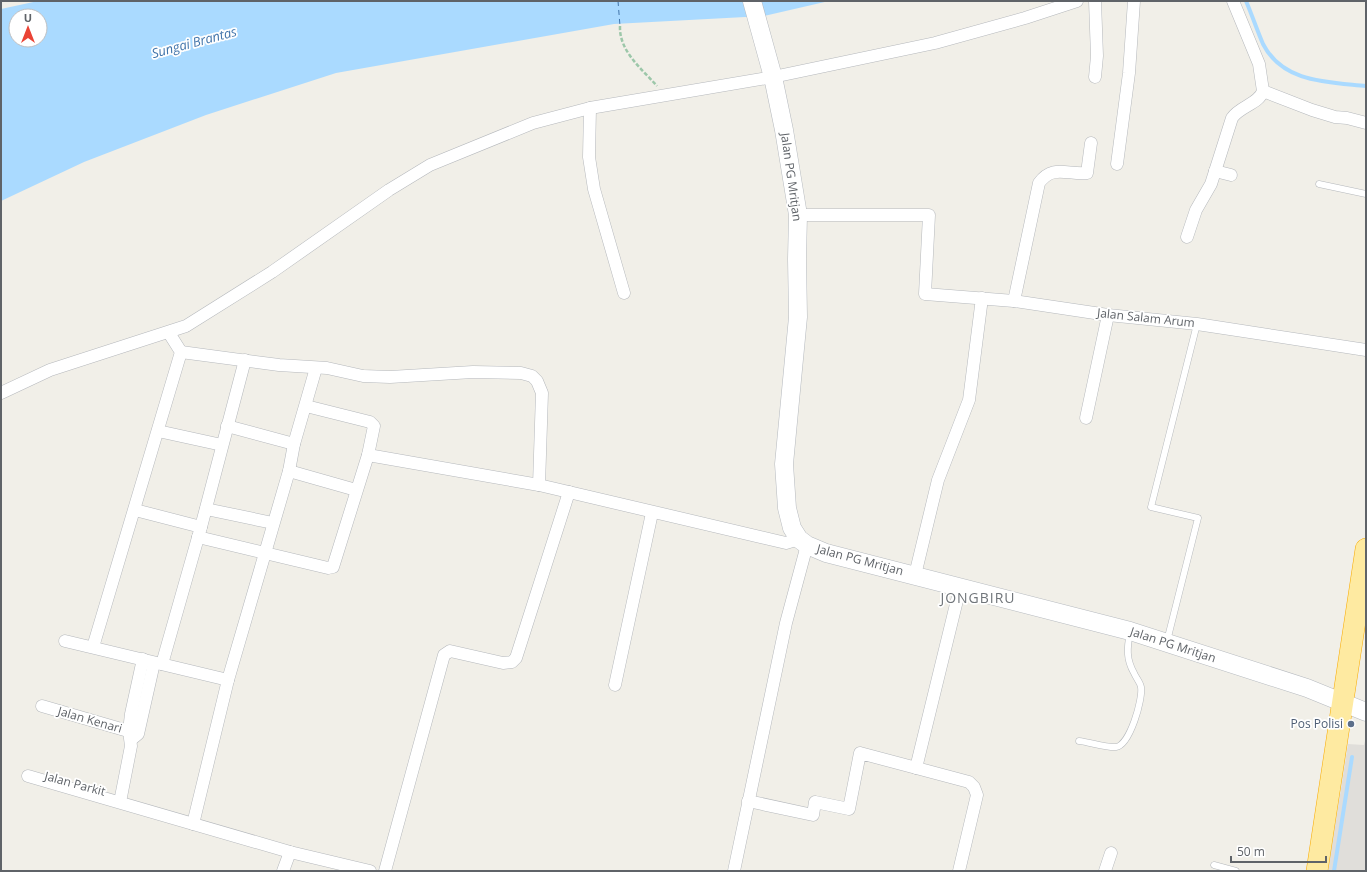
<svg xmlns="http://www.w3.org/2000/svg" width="1367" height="872" font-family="'Open Sans',sans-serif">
  <rect width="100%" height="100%" fill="#f1efe8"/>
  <path fill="#e0deda" d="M1366 737V871H1328L1348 744 1364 745Z"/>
  <path fill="#aadaff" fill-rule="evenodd" d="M38 1H829L764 16 614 24 336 73 206 115 84 162 1 201V9ZM16 16H40V40H16Z"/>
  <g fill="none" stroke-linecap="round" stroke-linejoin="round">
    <g stroke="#aadaff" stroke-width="4">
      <path d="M1246 1C1252 15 1257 30 1263 44 1283 83 1328 82 1366 86"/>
      <path d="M1334 871 1352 757"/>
    </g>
    <path stroke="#4174aa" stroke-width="1" stroke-dasharray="5 4" stroke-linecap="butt" d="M618 1 620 26"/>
    <defs>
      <g id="service">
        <path d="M1319 184 1366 194"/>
        <path d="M1167 641 1198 518 1151 507 1197 324"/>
        <path d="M1079 741C1089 742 1107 748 1116 747 1130 745 1143 699 1141 687 1140 682 1136 678 1134 673 1126 659 1127 648 1130 632"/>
        <path d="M1214 865 1236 871"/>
      </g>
      <g id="minor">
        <path d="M1095 1 1097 56 1095 77"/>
        <path d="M1263 91 1312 110 1335 117 1347 118 1366 123"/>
        <path d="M590 108 589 157 594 189 624 293"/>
        <path d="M1117 164 1129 73 1134 1"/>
        <path d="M1215 171 1231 175"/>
        <path d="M798 215H929L925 294 1014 301 1108 315 1197 324 1366 350"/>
        <path d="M1187 237 1196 210 1211 184 1232 118C1240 106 1259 104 1263 91L1259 64 1233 1"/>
        <path d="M1014 301 1039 183C1053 164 1067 175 1087 173L1091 143"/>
        <path d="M181 352 279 365 327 368 363 376 390 377 473 372 521 373 532 376 537 381 542 393 539 485 786 543 799 539"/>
        <path d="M1 393 50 370 186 326 272 272 389 190 430 165 533 123 590 108 773 77 935 43 1025 18 1077 1"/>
        <path d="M1086 418 1108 315"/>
        <path d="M227 426 294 444"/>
        <path d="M158 431 222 445"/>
        <path d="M368 455 539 485"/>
        <path d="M289 471 356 490"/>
        <path d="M206 509 273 523"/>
        <path d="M135 510 201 527"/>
        <path d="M198 537 328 568 333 567 368 455 374 426 370 422 306 406"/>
        <path d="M915 575 938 480 969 400 982 298"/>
        <path d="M65 641 228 680"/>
        <path d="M93 647 181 352 169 333"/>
        <path d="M162 664 201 527 245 360"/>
        <path d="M615 685 652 513"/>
        <path d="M42 706 135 733"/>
        <path d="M132 739 138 734 154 663"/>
        <path d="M916 768 960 588"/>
        <path d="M28 776 290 852 370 871"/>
        <path d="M748 801 813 815 815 802 849 809 860 753 969 782 974 787 977 795 959 871"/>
        <path d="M120 802 131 746 129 731 131 714 143 659"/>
        <path d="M193 824 228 680 289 471 294 444 316 368"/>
        <path d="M283 871 290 852"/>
        <path d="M385 871 444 655 450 651 503 663 512 662 516 658 569 492"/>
        <path d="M734 871 786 623 807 545"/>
        <path d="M1105 871 1111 853"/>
      </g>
      <path id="secondary" d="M752 1 773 77 784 130 798 215 797 259 798 317 784 464 787 508 792 528 799 539 807 545 826 553 1130 631 1307 688 1366 712"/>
      <path id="trunk" d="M1317 871 1366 549"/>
    </defs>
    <use href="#service" stroke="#b5b8bc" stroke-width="7"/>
    <use href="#minor" stroke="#b5b8bc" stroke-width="13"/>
    <use href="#secondary" stroke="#b6babf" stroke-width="19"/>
    <use href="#trunk" stroke="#f9ab00" stroke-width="22"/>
    <path stroke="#9cc7a9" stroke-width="2.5" stroke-dasharray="4 2" stroke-linecap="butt" d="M620 26C619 51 641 68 657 86"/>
    <use href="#service" stroke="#fff" stroke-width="6"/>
    <use href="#minor" stroke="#fff" stroke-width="12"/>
    <use href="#secondary" stroke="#fff" stroke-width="18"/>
    <use href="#trunk" stroke="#feeaa1" stroke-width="21"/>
  </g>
  <circle fill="#5c6f8a" stroke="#fff" stroke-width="1.5" cx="1351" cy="724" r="4"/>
  <g text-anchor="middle" stroke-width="3.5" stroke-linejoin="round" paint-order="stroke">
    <g font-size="12" fill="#5f6368" stroke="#fff">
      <text transform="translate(791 177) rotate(82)" y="4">Jalan PG Mritjan</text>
      <text transform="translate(1146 318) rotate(6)" y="4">Jalan Salam Arum</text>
      <text transform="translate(860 560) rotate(15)" y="4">Jalan PG Mritjan</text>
      <text transform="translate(1173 645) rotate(18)" y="4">Jalan PG Mritjan</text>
      <text transform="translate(90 720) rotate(16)" y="4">Jalan Kenari</text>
      <text transform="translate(75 784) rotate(15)" y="4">Jalan Parkit</text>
    </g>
    <g font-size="12" fill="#4e5e75" stroke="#fff" text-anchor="end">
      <text x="1343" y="728">Pos Polisi</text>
    </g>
    <g font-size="13" font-style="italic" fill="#4174aa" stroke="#fff">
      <text transform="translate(194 42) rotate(-15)" y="5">Sungai Brantas</text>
    </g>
    <g font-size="14" letter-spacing="1" fill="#70757a" stroke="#fff">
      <text x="978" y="603">JONGBIRU</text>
    </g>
  </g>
  <rect width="1367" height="872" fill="none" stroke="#5f6368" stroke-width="4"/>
  <g transform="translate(28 28)"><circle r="19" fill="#ffffff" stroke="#bfc1c3"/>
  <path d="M0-3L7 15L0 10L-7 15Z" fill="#ea4335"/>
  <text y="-6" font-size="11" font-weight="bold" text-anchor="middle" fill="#5f6368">U</text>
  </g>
  <path d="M1231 856v6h95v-6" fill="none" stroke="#5f6368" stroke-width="2"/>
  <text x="1237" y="856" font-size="12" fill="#5f6368" stroke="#ffffff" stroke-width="3" paint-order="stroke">50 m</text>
</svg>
